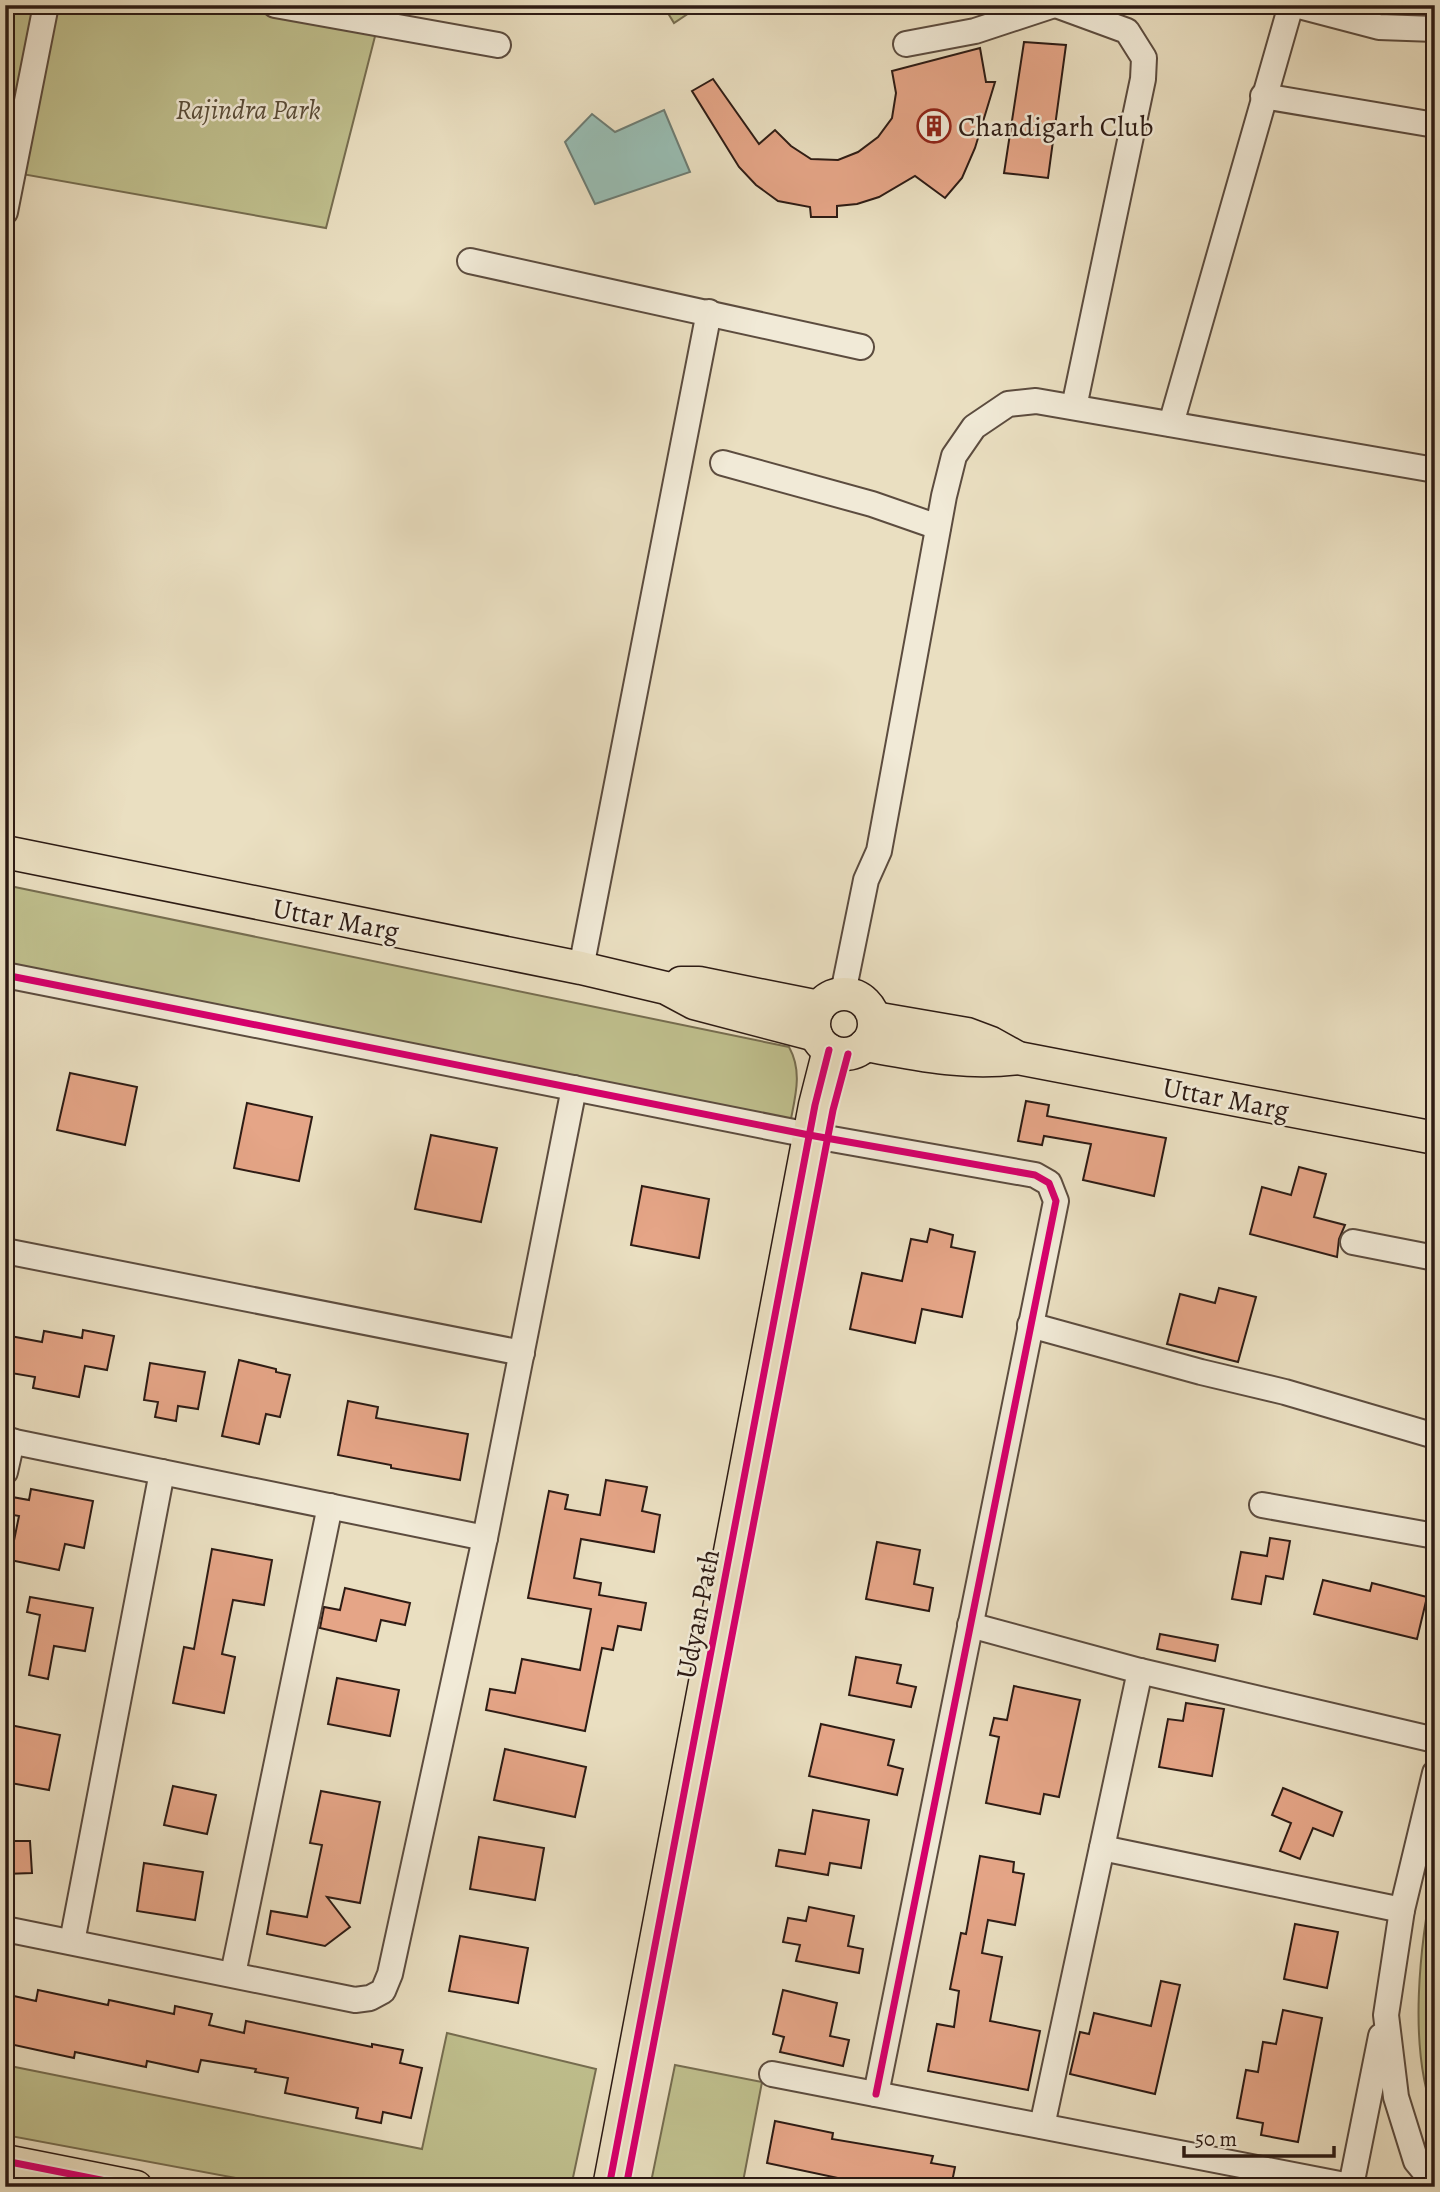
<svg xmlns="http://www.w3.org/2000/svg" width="1440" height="2192" font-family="Alegreya,serif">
  <rect width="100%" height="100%" fill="#eadfc1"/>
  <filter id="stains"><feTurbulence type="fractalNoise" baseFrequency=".00286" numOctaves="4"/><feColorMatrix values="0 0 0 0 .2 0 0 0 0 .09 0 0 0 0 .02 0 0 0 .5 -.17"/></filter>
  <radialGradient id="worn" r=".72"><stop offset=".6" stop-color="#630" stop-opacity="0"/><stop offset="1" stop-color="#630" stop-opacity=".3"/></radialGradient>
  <g fill="#bfbf8d" stroke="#766d50" stroke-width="2">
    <path d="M5 5H383L326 228 5 171Z"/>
    <path d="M663 5H701L674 23Z"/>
    <path d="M5 885 789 1047C803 1072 795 1097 790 1124L5 968Z"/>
    <path d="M1435 1869V2117C1407 2048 1420 1941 1435 1869Z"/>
    <path d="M447 2033 596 2069 571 2187H284L5 2135V2065L422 2149Z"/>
    <path d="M675 2065 762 2082 742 2187H650Z"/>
  </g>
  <path fill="#98bdb3" stroke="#6d7c73" stroke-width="2" d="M664 110 690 172 595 204 565 142 592 114 615 132Z"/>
  <g fill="#e5a587" stroke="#2d1b14" stroke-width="2">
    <path d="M1024 42 1066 45 1048 178 1004 173Z"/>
    <path d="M980 48 986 82H995L975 148 962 178 945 198 915 176 879 197 857 204 837 206V217H811L810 207 778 201 756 185 739 167 692 91 713 79 759 144 775 130 791 146 811 159 838 160 858 152 878 137 892 118 896 93 892 71Z"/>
    <path d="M70 1073 137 1087 125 1145 57 1130Z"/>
    <path d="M1026 1101 1049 1105 1047 1116 1166 1138 1154 1196 1083 1180 1091 1144 1044 1136 1042 1145 1018 1141Z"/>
    <path d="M247 1103 312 1117 299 1181 234 1168Z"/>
    <path d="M431 1135 497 1148 481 1222 415 1209Z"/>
    <path d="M1299 1167 1326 1174 1314 1217 1345 1225 1339 1239 1337 1257 1250 1234 1262 1187 1291 1195Z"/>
    <path d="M642 1186 709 1199 699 1258 631 1245Z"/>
    <path d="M930 1229 953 1235 951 1247 975 1252 962 1317 922 1309 915 1343 850 1329 862 1273 902 1281 911 1239 927 1242Z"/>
    <path d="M1219 1288 1256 1297 1238 1362 1167 1344 1180 1294 1215 1303Z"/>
    <path d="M83 1330 114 1336 107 1370 85 1366 79 1397 33 1388 35 1377 5 1372V1335L42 1342 44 1331 82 1338Z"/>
    <path d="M239 1360 276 1369V1372L290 1375 280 1417 266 1414 259 1444 222 1436Z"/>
    <path d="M150 1363 205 1372 198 1409 178 1406 176 1421 155 1417 158 1402 144 1400Z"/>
    <path d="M348 1401 378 1407 376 1418 468 1434 460 1480 391 1468V1465L338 1455Z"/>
    <path d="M606 1480 647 1487 642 1511 660 1515 654 1552 581 1539 574 1578 601 1583 599 1595 646 1603 641 1630 618 1626 613 1650 602 1648 585 1731 486 1710 490 1689 515 1693 522 1659 580 1670 591 1609 528 1598 549 1491 568 1495 565 1509 600 1515Z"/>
    <path d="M31 1489 93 1501 84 1548 65 1544 59 1570 10 1560 19 1516 8 1514 12 1497 29 1500Z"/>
    <path d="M1270 1538 1290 1541 1283 1579 1266 1576 1261 1604 1232 1599 1241 1552 1267 1556Z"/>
    <path d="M877 1542 920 1550 914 1584 933 1588 929 1611 866 1599Z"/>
    <path d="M212 1549 272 1560 264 1605 233 1600 222 1654 235 1657 224 1713 173 1703 184 1647 194 1649Z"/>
    <path d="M1323 1580 1370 1591 1372 1583 1427 1597 1417 1639 1314 1614Z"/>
    <path d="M345 1588 410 1603 405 1625 381 1620 376 1641 320 1628 324 1607 340 1610Z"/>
    <path d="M30 1597 93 1608 85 1651 54 1646 48 1679 29 1675 40 1615 27 1612Z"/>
    <path d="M1160 1634 1218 1645 1215 1661 1157 1649Z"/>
    <path d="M856 1657 901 1665 897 1683 916 1687 911 1707 849 1695Z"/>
    <path d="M337 1678 399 1690 390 1736 328 1724Z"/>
    <path d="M1014 1686 1080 1700 1059 1797 1044 1794 1040 1814 986 1803 999 1737 990 1735 994 1718 1007 1720Z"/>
    <path d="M1186 1703 1224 1709 1212 1776 1159 1767 1168 1719 1183 1721Z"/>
    <path d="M5 1724 60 1735 49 1790 5 1782Z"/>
    <path d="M821 1724 894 1740 888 1765 903 1769 897 1795 809 1776Z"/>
    <path d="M505 1749 586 1767 575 1817 494 1800Z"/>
    <path d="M173 1786 216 1795 207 1834 164 1825Z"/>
    <path d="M1283 1788 1342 1812 1333 1836 1313 1828 1300 1859 1280 1851 1291 1823 1272 1815Z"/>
    <path d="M321 1791 380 1802 360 1903 327 1897 350 1927 325 1946 267 1934 271 1911 307 1917 322 1845 310 1843Z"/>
    <path d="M813 1810 869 1820 861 1868 830 1863 828 1875 776 1866 779 1850 805 1854Z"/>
    <path d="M479 1837 544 1848 535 1900 470 1889Z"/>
    <path d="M5 1841H30L32 1873 5 1874Z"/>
    <path d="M980 1856 1014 1862 1013 1872 1024 1874 1015 1925 988 1920 982 1953 1002 1957 990 2021 1040 2031 1028 2090 928 2071 937 2024 954 2027 959 1991 950 1989 961 1933 966 1934Z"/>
    <path d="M144 1863 203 1872 195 1920 137 1911Z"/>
    <path d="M809 1907 854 1916 848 1946 863 1949 859 1973 796 1961 800 1945 783 1942 788 1918 806 1921Z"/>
    <path d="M1295 1924 1338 1932 1327 1988 1284 1979Z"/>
    <path d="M460 1936 528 1948 518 2003 449 1991Z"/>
    <path d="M1161 1981 1180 1985 1155 2094 1070 2074 1080 2032 1089 2034 1094 2013 1151 2026Z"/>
    <path d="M38 1990 108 2005 109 2000 174 2014 175 2006 212 2014 209 2025 244 2033 246 2021 372 2047V2044L403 2050 400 2063 422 2068 411 2118 383 2112 381 2123 356 2118 358 2108 285 2093 288 2078 255 2072 256 2069 201 2060 198 2072 147 2061 146 2067 75 2052 74 2058 5 2043V1994L36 2001Z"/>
    <path d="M783 1990 837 2003 830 2036 849 2040 843 2066 780 2052 784 2037 773 2034Z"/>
    <path d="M1283 2010 1322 2018 1298 2142 1261 2135 1263 2123 1237 2118 1246 2070 1258 2072 1263 2042 1276 2044Z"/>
    <path d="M775 2121 833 2133 832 2139 933 2156 931 2163 955 2167 951 2187H837L838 2178 767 2163Z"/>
  </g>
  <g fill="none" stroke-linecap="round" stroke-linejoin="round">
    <defs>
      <g id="minor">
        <path d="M275 5 498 45"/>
        <path d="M1056 5 1127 31 1144 58 1143 79 1074 407"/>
        <path d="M1295 5 1379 27 1435 29"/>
        <path d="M906 44 975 31 1054 5"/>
        <path d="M1263 96 1435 125"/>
        <path d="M5 212 46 5"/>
        <path d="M470 261 861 347"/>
        <path d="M1171 424 1291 5"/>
        <path d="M723 463 872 504 938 527"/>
        <path d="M581 968 709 312"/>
        <path d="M5 975 809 1135 1035 1175 1049 1183 1056 1201 876 2094"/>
        <path d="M843 993 866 880 879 851 944 496 954 456 974 427 1008 404 1036 401 1435 470"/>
        <path d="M1353 1242 1435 1258"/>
        <path d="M5 1251 522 1353"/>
        <path d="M1030 1325 1201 1372 1285 1392 1435 1436"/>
        <path d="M5 1440 485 1538"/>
        <path d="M5 1472 12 1441"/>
        <path d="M1262 1505 1435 1536"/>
        <path d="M970 1625 1140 1671 1435 1740"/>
        <path d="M1435 1773 1402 1910 1386 2015 1396 2097 1416 2161 1435 2184"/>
        <path d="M1102 1848 1402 1910"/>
        <path d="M5 1929 355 2000 370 1998 383 1991 390 1974 485 1538 574 1088"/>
        <path d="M72 1942 162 1472"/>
        <path d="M233 1974 330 1506"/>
        <path d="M772 2074 1355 2187"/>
        <path d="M1042 2126 1140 1671"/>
        <path d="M1351 2186 1381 2036"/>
      </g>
      <g id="major">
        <path d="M5 852 581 968 666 988 694 1003 816 1035"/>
        <path d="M681 983H699L819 1007"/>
        <circle cx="844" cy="1024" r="30"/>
        <path d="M874 1018 967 1034 991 1043 1018 1058 1435 1138"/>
        <path d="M865 1045C918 1054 964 1065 1018 1058"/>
        <path d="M5 2161 136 2187"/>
        <path d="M609 2187 815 1105 829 1050"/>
      </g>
    </defs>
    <use href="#minor" stroke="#5c4c3f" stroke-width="28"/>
    <use href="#major" stroke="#2d1b14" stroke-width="35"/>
    <use href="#minor" stroke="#f1ead7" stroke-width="24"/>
    <use href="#major" stroke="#eadfc1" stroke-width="32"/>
    <defs>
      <g id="cycleway">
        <path d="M5 975 809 1135 1035 1175 1049 1183 1056 1201 876 2094"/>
        <path d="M5 2161 136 2187"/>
        <path d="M609 2187 815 1105 829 1050"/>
        <path d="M626 2187 833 1110 848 1054"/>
      </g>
    </defs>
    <use href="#cycleway" stroke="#f1ead7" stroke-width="11"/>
    <use href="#cycleway" stroke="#d6006c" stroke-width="7"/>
  </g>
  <defs>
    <symbol id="building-ring" viewBox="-11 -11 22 22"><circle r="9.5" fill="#f1ead7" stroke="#8f2418" stroke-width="1.5"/><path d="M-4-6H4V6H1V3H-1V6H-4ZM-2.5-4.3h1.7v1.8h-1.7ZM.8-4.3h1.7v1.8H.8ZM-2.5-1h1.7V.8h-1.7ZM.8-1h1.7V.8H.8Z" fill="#8f2418"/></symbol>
  </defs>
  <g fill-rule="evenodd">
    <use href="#building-ring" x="915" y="107" width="38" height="38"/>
  </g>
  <g text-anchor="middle" stroke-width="5" stroke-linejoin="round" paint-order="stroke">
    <g font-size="28" font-style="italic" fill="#594c38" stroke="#f1ead7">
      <text x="248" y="119">Rajindra Park</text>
    </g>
    <g font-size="28" fill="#2d1b14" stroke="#f1ead7" text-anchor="start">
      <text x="958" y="136">Chandigarh Club</text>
    </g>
    <g font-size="28" fill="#2d1b14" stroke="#f1ead7">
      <text transform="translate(336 919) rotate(11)" y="10">Uttar Marg</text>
      <text transform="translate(1226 1098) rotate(11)" y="10">Uttar Marg</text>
      <text transform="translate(697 1614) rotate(-79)" y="10">Udyan Path</text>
    </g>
  </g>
  <rect width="1440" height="2192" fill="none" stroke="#eadfc1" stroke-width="28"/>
  <rect x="7" y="7" width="1426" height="2178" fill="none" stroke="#2d1b14" stroke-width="3.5"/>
  <rect x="14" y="14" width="1412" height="2164" fill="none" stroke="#2d1b14" stroke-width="2"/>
  <path d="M1184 2146v10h150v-10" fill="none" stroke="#2d1b14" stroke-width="3.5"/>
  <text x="1195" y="2146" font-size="21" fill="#2d1b14" stroke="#f1ead7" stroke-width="5" paint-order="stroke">50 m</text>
  <rect width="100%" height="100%" filter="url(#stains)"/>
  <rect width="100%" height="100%" fill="url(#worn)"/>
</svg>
